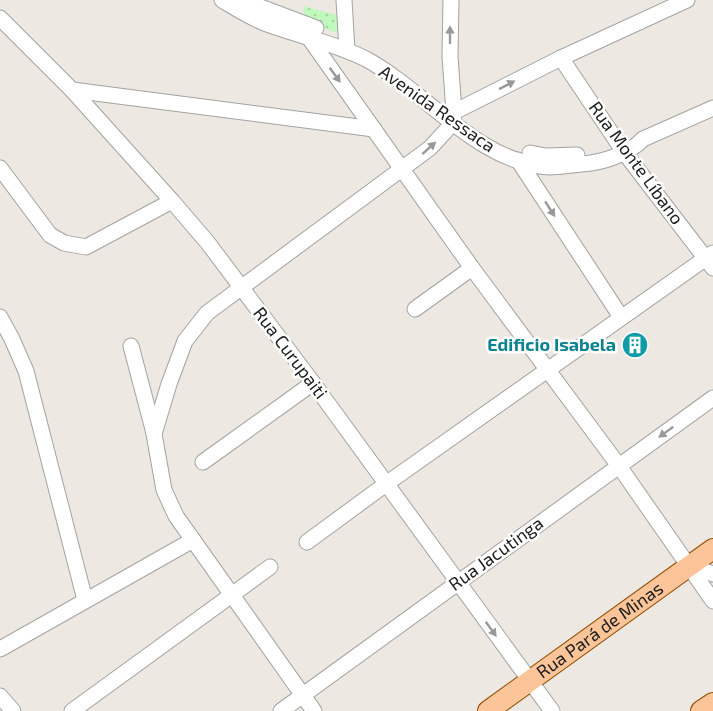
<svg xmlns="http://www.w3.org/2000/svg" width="713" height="711" font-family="'Exo 2',sans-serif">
  <defs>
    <pattern id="park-dots" width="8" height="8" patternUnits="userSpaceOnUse" patternTransform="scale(1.5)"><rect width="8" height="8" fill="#c1f8bd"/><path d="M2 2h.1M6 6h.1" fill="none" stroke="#a5d4a2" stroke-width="1.8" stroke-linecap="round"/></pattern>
  </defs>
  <rect width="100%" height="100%" fill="#ede8e1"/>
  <path fill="url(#park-dots)" d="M303 6 344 17 347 36 305 22Z"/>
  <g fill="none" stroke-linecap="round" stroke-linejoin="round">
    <defs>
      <g id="minor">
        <path d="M222 0C237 9 251 18 267 24 300 36 334 43 366 59 425 91 478 163 549 167 560 167 571 165 581 164 602 163 629 154 643 139L713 108"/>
        <path d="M242 0 316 28"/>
        <path d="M344 0 347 50"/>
        <path d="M0 18 72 90 172 201 208 243 313 383 552 711"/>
        <path d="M308 25 307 35 472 268 619 466 713 601"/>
        <path d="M561 58 624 152 713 268"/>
        <path d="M72 90 374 129"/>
        <path d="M454 112 561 58 687 0"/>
        <path d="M530 153 546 156 577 155"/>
        <path d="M518 160 621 317"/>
        <path d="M0 168 50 235 64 243 86 247 172 201"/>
        <path d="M415 309 472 268"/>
        <path d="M0 317 11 337 26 371 85 600"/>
        <path d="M131 346 154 433"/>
        <path d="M203 462 313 383"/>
        <path d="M307 542 386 484 713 253"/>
        <path d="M689 565 713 574"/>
        <path d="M0 649 193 540"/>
        <path d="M0 696 13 711"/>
        <path d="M72 711 270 567"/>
        <path d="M281 711 713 398"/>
        <path d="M314 711 176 516 164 490 154 434 169 384 185 341 207 313 430 148 453 123 454 112 450 56 451 0"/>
      </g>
      <g id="major">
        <path id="s1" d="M488 711 713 549"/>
        <path d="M701 711 713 703"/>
      </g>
    </defs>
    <use href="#minor" stroke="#a3a3a3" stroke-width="17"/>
    <use href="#major" stroke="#924f01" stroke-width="22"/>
    <use href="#minor" stroke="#fff" stroke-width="15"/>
    <use href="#major" stroke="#fbc499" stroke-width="20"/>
  </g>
  <defs><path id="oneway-solid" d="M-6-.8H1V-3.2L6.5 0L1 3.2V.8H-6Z" transform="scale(1.5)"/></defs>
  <g fill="#999">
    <use href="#oneway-solid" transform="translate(450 35) rotate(-90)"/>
    <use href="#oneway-solid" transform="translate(335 75) rotate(54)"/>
    <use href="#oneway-solid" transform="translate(507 85) rotate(-27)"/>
    <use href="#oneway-solid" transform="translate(429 148) rotate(-42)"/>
    <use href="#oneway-solid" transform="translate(550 209) rotate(57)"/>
    <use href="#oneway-solid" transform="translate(666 432) rotate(144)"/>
    <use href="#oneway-solid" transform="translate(491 629) rotate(54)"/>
  </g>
  <defs>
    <symbol id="building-disc" viewBox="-11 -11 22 22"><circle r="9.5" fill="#0f9aa8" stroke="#fff"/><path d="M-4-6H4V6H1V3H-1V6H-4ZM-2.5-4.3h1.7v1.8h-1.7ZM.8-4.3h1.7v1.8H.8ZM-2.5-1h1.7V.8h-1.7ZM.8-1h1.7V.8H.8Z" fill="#fff"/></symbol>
  </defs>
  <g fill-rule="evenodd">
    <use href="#building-disc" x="620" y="330" width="30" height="30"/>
  </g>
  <g text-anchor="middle" stroke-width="5" stroke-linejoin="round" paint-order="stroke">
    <g font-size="18" fill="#1c1c1c" stroke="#fff">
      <text transform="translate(437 109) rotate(35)" y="6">Avenida Ressaca</text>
      <text transform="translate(636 163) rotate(54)" y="6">Rua Monte Líbano</text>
      <text transform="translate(290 353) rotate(53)" y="6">Rua Curupaiti</text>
      <text transform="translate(496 554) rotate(-36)" y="6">Rua Jacutinga</text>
      <text dy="6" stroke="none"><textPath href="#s1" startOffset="138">Rua Pará de Minas</textPath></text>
    </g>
    <g font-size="18" font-weight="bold" fill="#0d838f" stroke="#fff" text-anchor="end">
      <text x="616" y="351">Edificio Isabela</text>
    </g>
  </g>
</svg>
